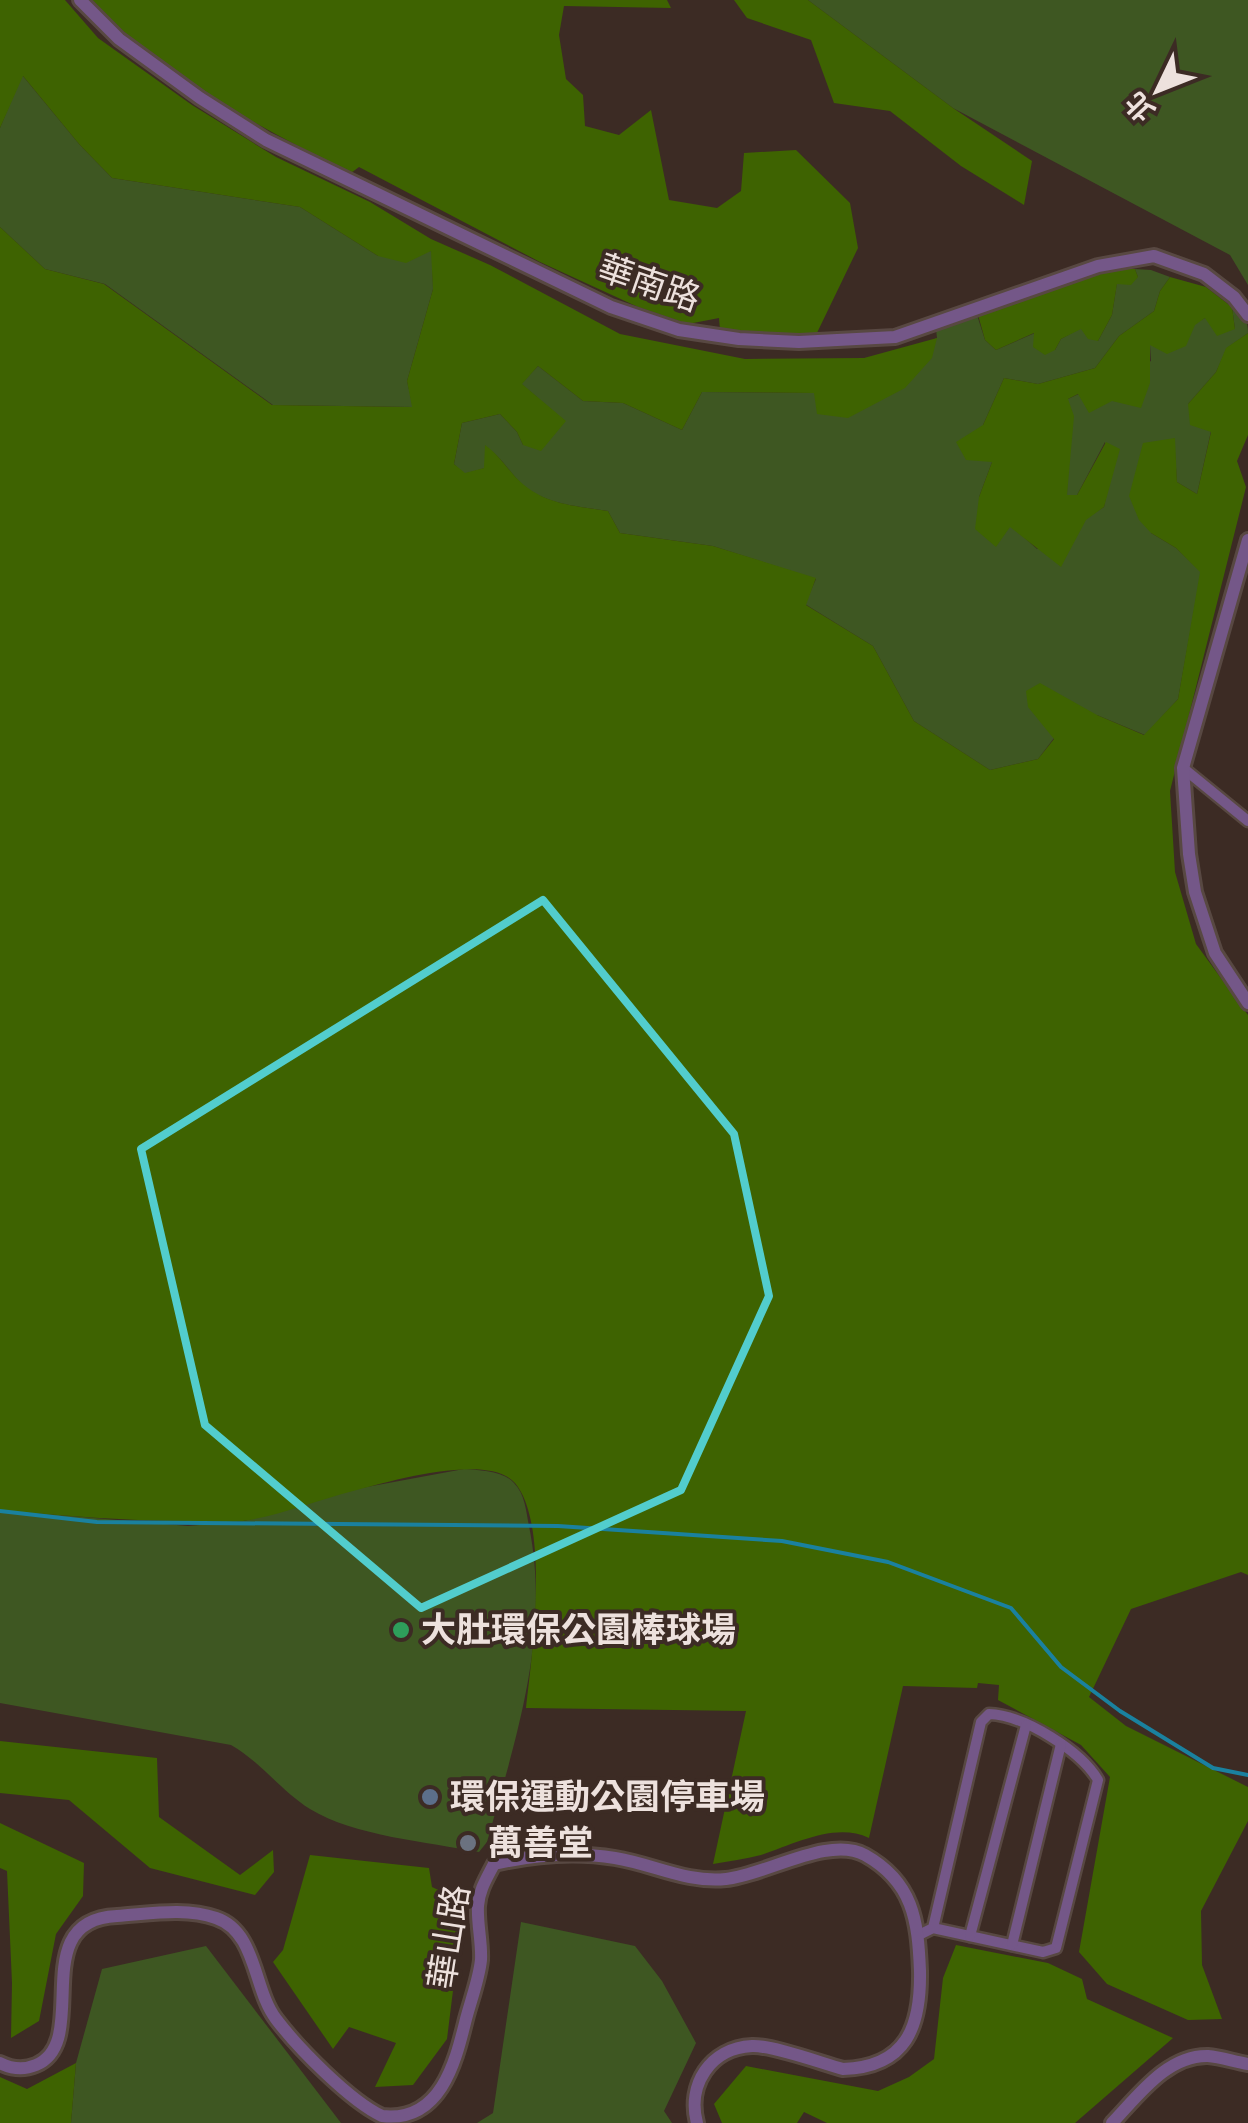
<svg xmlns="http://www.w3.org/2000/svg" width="1248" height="2123" font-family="'Crimson Pro','Noto Sans TC',serif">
  <rect width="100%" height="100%" fill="#3c2b24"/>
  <g fill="#3e5722">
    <path d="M808 0H1248V285L1230 255 953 108Z"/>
    <path d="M22 75 79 144 112 178 300 207 378 256 432 251 433 289 407 381 413 407 273 405 105 284 45 269 0 227V128Z"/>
    <path d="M1135 269 1151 270 1170 277 1160 291 1154 311 1119 336 1095 368 1038 384 1004 378 983 425 992 462 979 497 1037 549 1104 507 1110 478 1105 442 1077 495H1067L1068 399 1151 361 1150 345 1205 318 1235 329 1232 307C1244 313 1248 320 1248 333L1227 348 1216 372 1188 404 1211 431 1197 494 1177 482 1174 438 1151 533 1176 548 1201 572 1178 699 1145 735 1097 715 1054 738 1038 759 990 770 914 721 873 646 805 604 816 579 713 546 620 533 608 511C578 506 548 505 524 486 509 473 503 457 485 447V468L464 474 454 464 462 423 500 414 517 432 523 445 537 397 521 384 538 366 583 401 623 403 682 430 702 392 814 393 937 338 936 329 977 315 985 340 996 350 1035 333 1055 350 1061 339 1081 328 1098 341 1112 315 1117 283 1138 277Z"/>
    <path d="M464 1469C479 1470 504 1471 514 1483 525 1494 526 1511 529 1526 551 1635 516 1738 487 1842L479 1852C428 1842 354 1836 310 1809 281 1791 261 1762 231 1745L0 1703V1510L188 1526 244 1521 356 1489Z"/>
    <path d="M521 1922 635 1946 662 1981 696 2043 664 2111 672 2123H477L493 2113Z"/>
    <path d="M206 1946 341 2123H71L76 2063 102 1969Z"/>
  </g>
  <g fill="#3e6301">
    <path d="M0 0H65L98 38 192 105 276 157 370 202 431 239 490 265 620 334 745 359 864 358 937 338 932 358 905 388 848 418 817 414 814 393 702 392 682 430 623 403 583 401 538 366 522 384 566 421 541 451 523 445 517 432 500 414 462 423 454 464 465 473 484 468 485 445C502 457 509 473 524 485 548 505 578 506 608 511L620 533 713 546 816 578 806 605 873 646 914 721 990 770 1038 759 1054 739 1028 707 1026 691 1040 683 1097 715 1144 735 1178 699 1200 572 1176 548 1151 533 1139 520 1129 496 1143 443 1175 438 1177 482 1197 494 1211 432 1190 425 1188 404 1216 372 1226 348 1248 333V435L1237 461 1246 487 1170 791 1175 872 1196 944 1248 1015V1575L1241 1572 1131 1609 1089 1697 1126 1726 1248 1787V1821L1201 1911 1202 1965 1222 2019 1188 2020 1107 1984 1079 1952 1110 1777 1081 1745 998 1700 999 1685 978 1683 977 1688 903 1686 869 1838C835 1822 795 1844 761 1855 745 1859 729 1861 713 1864L746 1711 526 1708C532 1656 550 1525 515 1483 488 1452 388 1482 353 1491 318 1500 278 1516 243 1521 226 1523 207 1521 190 1521 126 1521 64 1516 0 1510V227L45 269 104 284 272 405 412 407 407 381 433 289 431 251 406 263 378 256 300 207 112 178 79 144 23 76 0 128Z"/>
    <path d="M92 0H667L671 8 564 6 559 35 566 79 583 95 585 126 619 135 651 110 669 200 717 208 741 191 744 153 796 150 850 203 858 248 815 337 720 330 719 318 688 324 638 307 540 262 359 167 351 173C260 127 161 77 92 0Z"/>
    <path d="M734 0H808L953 108 1032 161 1024 205 961 166 890 111 834 103 811 40 747 18Z"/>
    <path d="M1111 269H1135L1138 277 1131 285 1117 284 1112 315 1098 341 1088 339 1081 329 1061 339 1055 350 1045 355 1033 347 1034 333 996 350 985 340 978 315Z"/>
    <path d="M1170 277 1206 287 1232 307 1235 329 1217 336 1205 318 1195 325 1186 346 1167 354 1150 345V383L1141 408 1112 401 1089 413 1078 394 1068 399 1074 416 1067 495H1077L1106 442 1120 449 1104 507 1086 520 1061 567 1010 527 996 547 975 529 979 497 992 462 966 460 956 442 983 425 1004 378 1038 384 1095 368 1119 336 1154 311 1160 291Z"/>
    <path d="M0 1741 157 1758 159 1817 240 1875 273 1850 274 1872 255 1895 150 1868 69 1800 0 1793Z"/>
    <path d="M0 1823 84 1863 83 1896 56 1934 39 2021 11 2038 12 1983 7 1871 0 1868Z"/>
    <path d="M310 1855 429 1868 432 1887 464 1902 447 2039 413 2085 375 2087 396 2043 349 2027 333 2049 273 1962 283 1950Z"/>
    <path d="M956 1945 1048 1963 1082 1979 1087 1999 1173 2038 1075 2123H827L804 2112 797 2123H722L714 2104 746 2066 878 2091 909 2077 934 2059 943 1978Z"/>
    <path d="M76 2063 71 2123H0V2077L27 2089Z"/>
  </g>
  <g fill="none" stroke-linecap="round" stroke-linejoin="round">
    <path stroke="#1a819f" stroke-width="4" d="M0 1511 97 1522 558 1526 782 1541 888 1562 1011 1608 1061 1667 1120 1711 1213 1768 1248 1775"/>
    <defs>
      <g id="minor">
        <path d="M1183 768 1248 821"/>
        <path d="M919 1935 933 1928 1043 1952 1056 1948 1098 1780C1081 1751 1024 1715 989 1714L981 1722 933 1928"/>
        <path d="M970 1936 1026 1725"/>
        <path d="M1012 1945 1061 1744"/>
      </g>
      <g id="tertiary">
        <path d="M80 0 119 39 200 98 266 140 611 307 679 330 739 339 799 342 895 337 1098 266 1154 256 1204 274 1234 297 1248 315"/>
        <path d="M1248 540 1183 768 1189 854 1195 892 1215 953 1248 1003"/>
        <path d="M0 2063C12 2069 24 2070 36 2065 93 2041 24 1920 117 1916 149 1914 185 1907 216 1918 257 1932 253 1989 276 2019 298 2048 350 2101 382 2116 442 2123 456 2059 466 2019 471 2000 479 1979 481 1960 482 1942 477 1924 478 1906 479 1890 487 1878 494 1864 533 1855 575 1851 615 1858 653 1864 686 1883 726 1879 766 1875 829 1835 865 1855 913 1882 918 1920 920 1971 921 2026 907 2067 843 2069 821 2063 772 2045 752 2046 710 2048 687 2085 697 2123"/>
        <path d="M1112 2123C1138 2096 1167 2055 1208 2056 1221 2057 1235 2062 1248 2064"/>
      </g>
    </defs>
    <use href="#minor" stroke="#584842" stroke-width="15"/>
    <use href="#tertiary" stroke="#584842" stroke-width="18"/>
    <use href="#minor" stroke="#745788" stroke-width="10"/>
    <use href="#tertiary" stroke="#745788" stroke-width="12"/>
  </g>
  <path fill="none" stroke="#52cdcd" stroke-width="8" stroke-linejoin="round" d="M543 900 734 1134 769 1296 681 1490 421 1608 205 1425 141 1149Z"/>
  <circle fill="#2e9e5b" stroke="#3c2b24" stroke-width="4" cx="401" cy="1630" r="10"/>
  <circle fill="#5c6f8a" stroke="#3c2b24" stroke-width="4" cx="430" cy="1797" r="10"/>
  <circle fill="#6b7280" stroke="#3c2b24" stroke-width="4" cx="468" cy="1843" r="10"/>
  <g text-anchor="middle" stroke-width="8" stroke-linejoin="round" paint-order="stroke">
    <g font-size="35" fill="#ede1dd" stroke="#3c2b24">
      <text transform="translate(649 283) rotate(19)" y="12">華南路</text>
      <text transform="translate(449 1937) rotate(-81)" y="12">華山路</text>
    </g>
    <g font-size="35" font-weight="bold" fill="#ede1dd" stroke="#3c2b24" text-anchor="start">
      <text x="421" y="1642">大肚環保公園棒球場</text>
      <text x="450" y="1809">環保運動公園停車場</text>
      <text x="488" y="1855">萬善堂</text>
    </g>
  </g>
  <g transform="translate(1158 90) rotate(227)" stroke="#3c2b24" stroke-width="8" paint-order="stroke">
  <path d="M0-8L18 38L0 25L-18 38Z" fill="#ede1dd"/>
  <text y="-15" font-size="28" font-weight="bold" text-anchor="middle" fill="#ede1dd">北</text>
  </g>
</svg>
